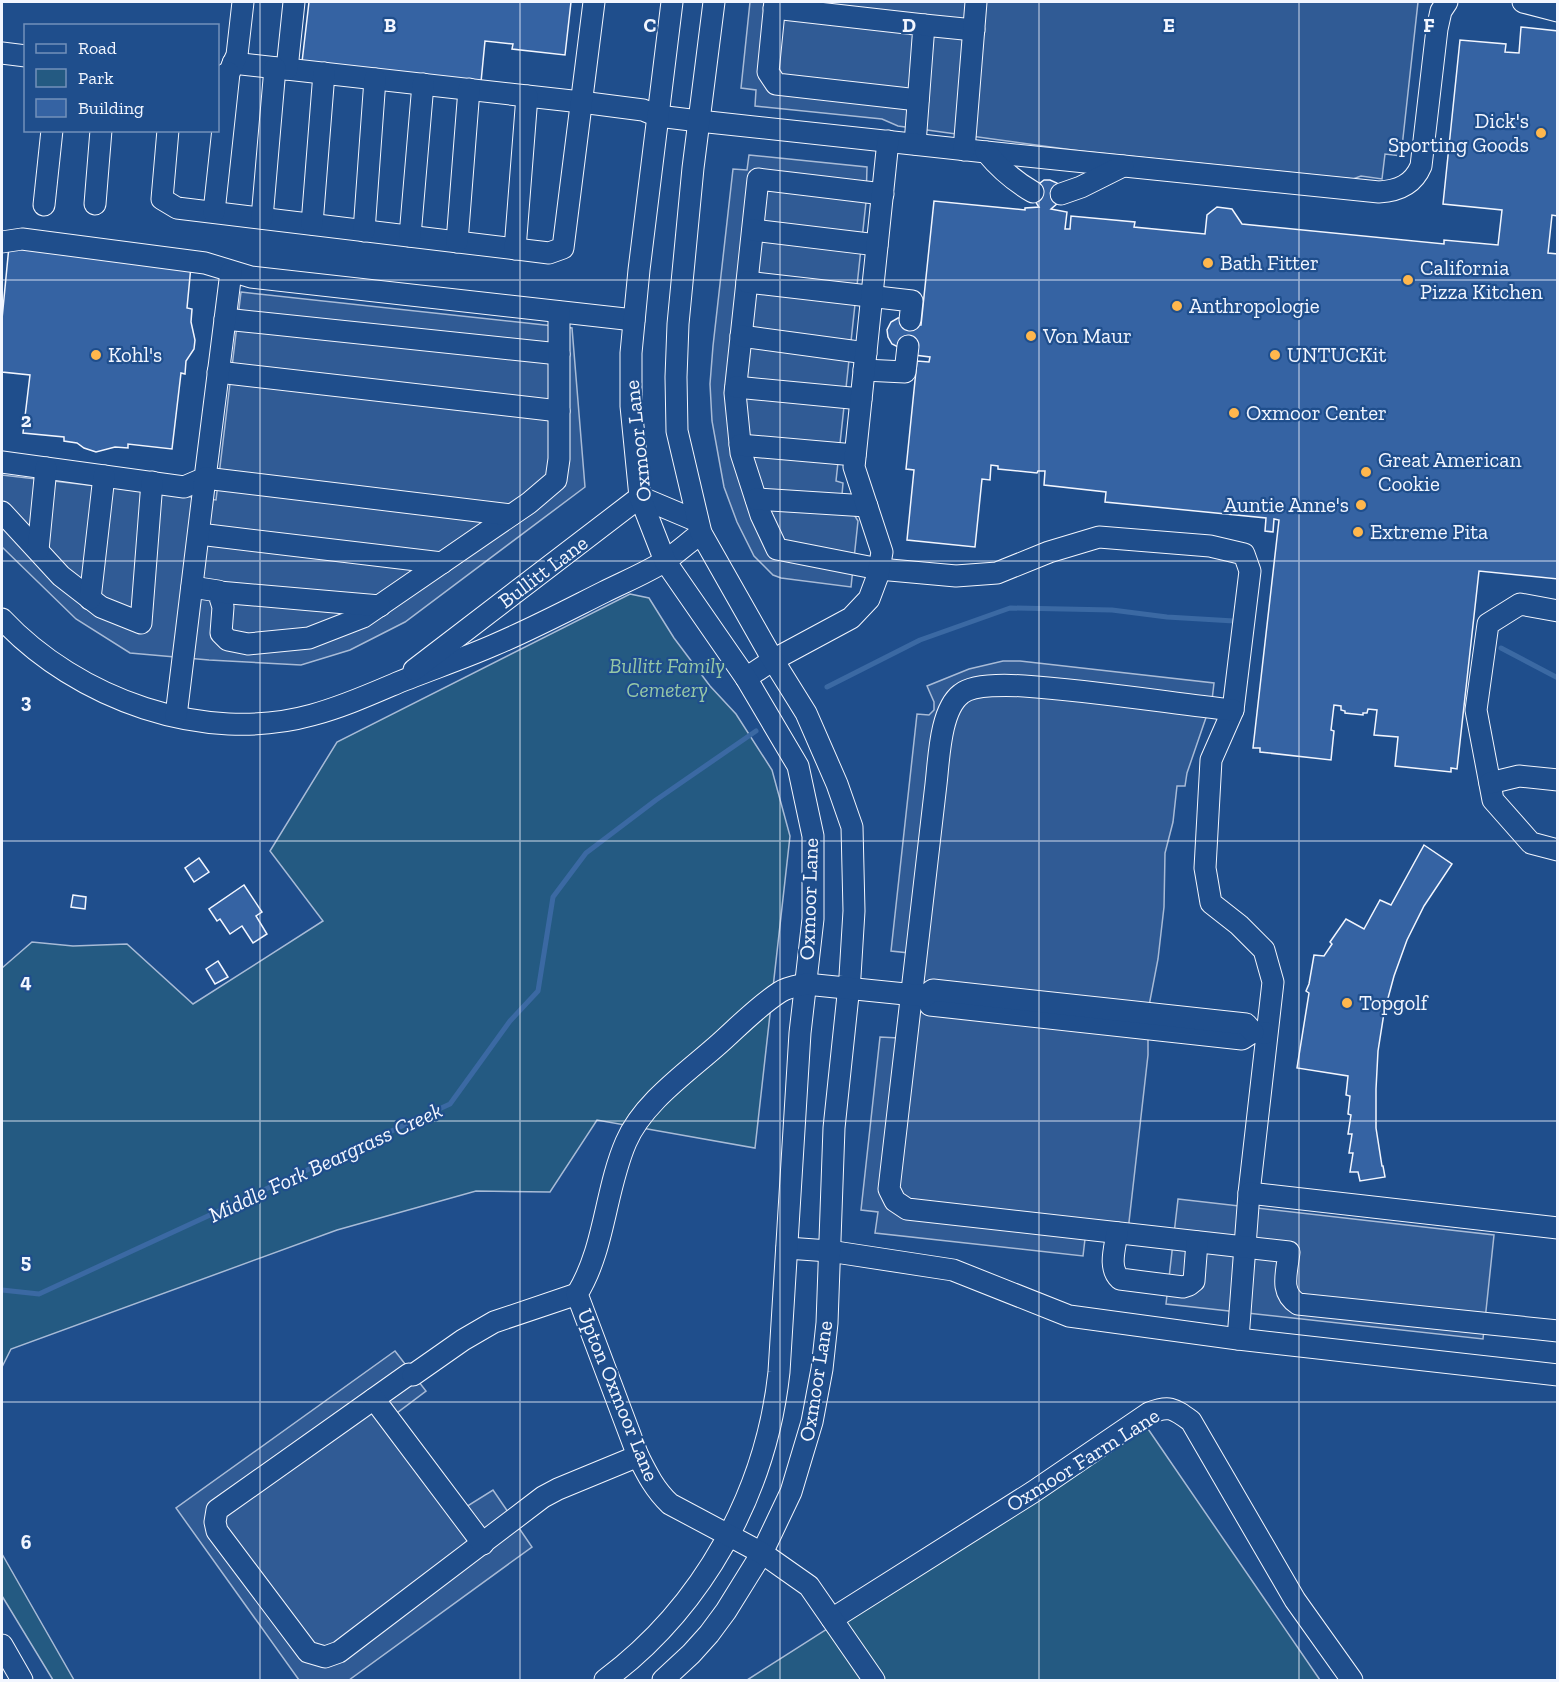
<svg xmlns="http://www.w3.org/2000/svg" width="1559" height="1682" font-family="'Zilla Slab',serif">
  <rect width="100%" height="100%" fill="#1f4e8c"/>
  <g fill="#245a82" stroke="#a8bbd7" stroke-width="1.5">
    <path d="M630 594 649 598 674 638 710 686 736 714 772 770 790 836 755 1148 597 1120 550 1192 476 1191 337 1230 11 1349 2 1367V968L32 942 73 946 127 944 193 1004 323 921 270 851 337 742Z"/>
    <path d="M1146 1426 1320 1680H747Z"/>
    <path d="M2 1554 74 1680H53L2 1596Z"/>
  </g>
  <g fill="#305b95" stroke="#a8bbd7" stroke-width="1.5">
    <path d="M750 2H1418L1401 156 1385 154 1382 179 1361 176 1353 179 1080 151 898 126 882 119 755 106 756 90 741 88Z"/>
    <path d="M749 155 867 167 866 202 836 481 843 483 842 495 858 521 851 587 781 578 773 575 754 556 737 522 724 487 712 421 710 384 713 346 733 169 747 170Z"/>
    <path d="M241 292 572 328 585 487 405 622 350 650 301 665 209 660 130 653 76 619 2 547V475L216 500Z"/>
    <path d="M1003 661H1020L1214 683 1212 700 1187 773 1185 786H1177L1173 822 1165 853 1164 907 1158 959 1148 1011V1055L1129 1222 1130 1244 1085 1239 1083 1256 875 1233 878 1212 861 1210 880 1037 899 1038 909 953 891 951 917 714 929 715 934 710V702L927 686 969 669Z"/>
    <path d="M1178 1199 1494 1235 1483 1339 1166 1304Z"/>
    <path d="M395 1351 426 1391 397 1413 466 1507 493 1490 532 1547 349 1680H299L176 1508Z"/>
  </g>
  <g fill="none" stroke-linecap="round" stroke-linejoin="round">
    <g stroke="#3b69a3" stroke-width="5">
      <path d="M1501 648 1558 678"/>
      <path d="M827 687 920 640 1010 608 1112 610 1167 617 1234 621"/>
      <path d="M2 1290 39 1294 450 1104 510 1021 538 991 553 897 586 853 656 800 756 731"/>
    </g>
  </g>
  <g fill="#3563a3" stroke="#f2f6ff" stroke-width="1.5">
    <path d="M309 2H571L565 55 512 49 513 44 485 41 481 82 302 62Z"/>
    <path d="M1521 27 1558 31V216L1552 215 1548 253 1558 254V579L1479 571 1457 769 1451 768V772L1395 766 1398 737 1374 735 1377 710 1368 709 1367 713H1363V715L1345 713V711L1341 710V706L1334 705 1331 730 1334 731 1331 760 1260 752V748H1253L1279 520 1274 519 1273 532 1265 531 1266 518 1105 502 1106 492 1044 485 1045 471H1038L1037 473 998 469V466L991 465 990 480 982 479 975 547 907 540 914 470 906 469 917 361 929 362 930 357 914 355 892 344 888 337 887 330 891 322 898 318 903 317 915 325H921L934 201 1025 210V208L1039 207 1033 198 1035 187 1044 180H1050L1057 183 1061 188 1059 202 1051 209 1067 212 1065 229H1070L1071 216 1135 222 1134 227 1205 234 1207 215 1217 207 1232 209 1242 224 1444 244V240L1498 245 1502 210 1443 204 1460 40 1506 44 1505 52 1519 53Z"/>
    <path d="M9 246 191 266 187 308 192 309 191 322 195 340 194 349 186 361 185 374 181 373 172 449 128 444V448L115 447 96 452 84 448 77 443 64 441V437L23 433 30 375 2 372V319Z"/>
    <path d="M1424 845 1452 864 1424 906 1407 940 1394 976 1384 1013 1378 1051 1376 1089V1128L1382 1166H1383L1385 1177 1360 1181 1358 1172H1350L1353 1153H1349L1352 1134H1348L1351 1115 1348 1114 1350 1096 1346 1095 1348 1076 1297 1068 1309 993 1306 991 1309 984 1314 955 1324 956 1332 944 1330 942 1346 919 1364 929 1380 900 1391 905Z"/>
    <path d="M199 858 209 872 194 882 185 868Z"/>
    <path d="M244 885 262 912 256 916 267 934 253 943 242 926 230 934 220 919 217 921 209 909Z"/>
    <path d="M73 895 86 897 85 909 71 907Z"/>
    <path d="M218 961 228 977 215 984 206 969Z"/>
  </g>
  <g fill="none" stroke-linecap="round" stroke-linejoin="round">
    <defs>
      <g id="minor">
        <path d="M775 2 768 72 776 84 918 100"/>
        <path d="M1523 2 1558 11"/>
        <path d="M774 8 924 25 915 144"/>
        <path d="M924 25 974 30"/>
        <path d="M2 53 26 56"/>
        <path d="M233 63 581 102 643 110 658 116 699 121 986 152 1379 192C1398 191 1413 185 1421 166L1437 29 1441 11 1447 2"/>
        <path d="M287 69 294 2"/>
        <path d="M227 73H229L237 55 243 2"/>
        <path d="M168 130 162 199 177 208 549 253 563 248 594 2"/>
        <path d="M964 150 976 2"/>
        <path d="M986 152C1000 169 1014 181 1033 192"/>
        <path d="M883 194 758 179 735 393 741 453 761 515 777 549 879 569 956 576 997 573 1049 552 1099 537 1210 546 1244 554 1250 571 1233 710 1211 760 1205 868 1211 903 1239 925 1264 950 1273 982 1249 1193 1238 1339"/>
        <path d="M1061 194 1081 187 1123 166"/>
        <path d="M95 204 101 130"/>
        <path d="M44 205 52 130"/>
        <path d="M214 212 229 73"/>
        <path d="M262 218 275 68"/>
        <path d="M312 224 324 73"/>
        <path d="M753 230 877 245"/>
        <path d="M364 231 375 79"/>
        <path d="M410 236 423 84"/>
        <path d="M2 242 22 239 205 263 251 277 634 320"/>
        <path d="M457 242 469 89"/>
        <path d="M515 249 527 96"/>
        <path d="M747 282 912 301 910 320"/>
        <path d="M225 319 559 354"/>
        <path d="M741 336 866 353"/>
        <path d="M864 370 905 372 908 346"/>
        <path d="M218 372 559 411"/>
        <path d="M736 387 861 399"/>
        <path d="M740 445 855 455"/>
        <path d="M2 462 184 487 205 478 231 272"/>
        <path d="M756 499 867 506"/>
        <path d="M2 512 61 576 101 607 141 623 152 482"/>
        <path d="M199 534 442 563"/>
        <path d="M38 550 46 468"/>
        <path d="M192 587 218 591 223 607 221 633 228 640 248 644 309 638 363 617 529 503 556 480 559 459V312"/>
        <path d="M219 592 380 606"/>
        <path d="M90 599 104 476"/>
        <path d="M1558 611 1520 604 1488 624 1476 710 1493 800 1531 843 1558 850"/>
        <path d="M2 619C77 699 204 745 312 715 342 707 369 695 397 683 429 670 462 659 494 645 532 629 568 610 604 592 624 582 646 573 665 561 677 553 689 542 701 533"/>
        <path d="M414 670 640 497 697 521"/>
        <path d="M746 678 773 660 851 618 869 599 878 575 882 552 854 467 888 141"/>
        <path d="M1233 710C1164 702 1094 691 1024 686 1009 685 973 684 961 694 940 710 939 759 936 784L889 1189 895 1201 907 1209 1289 1252C1287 1273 1279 1292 1298 1304L1558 1331"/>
        <path d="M176 716 205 478 511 515"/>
        <path d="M1490 783 1519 776 1558 780"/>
        <path d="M925 996 930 1005 1242 1039 1253 1032 1266 1033"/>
        <path d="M1249 1193 1558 1228"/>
        <path d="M1117 1233C1115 1248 1108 1268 1120 1279L1183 1287 1189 1285 1194 1281 1197 1242"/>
        <path d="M787 1248 829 1251 953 1270 1069 1316 1238 1339 1558 1375"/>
        <path d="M409 1374 217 1510 215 1522 217 1531 308 1652 325 1657 339 1652 543 1497 558 1489 638 1456"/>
        <path d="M413 1375 463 1340 494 1322 577 1294"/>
        <path d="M374 1399 483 1544"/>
        <path d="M832 1619 1033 1492 1149 1413C1169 1405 1173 1408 1191 1421L1295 1600 1352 1680"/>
        <path d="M2 1645 22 1680"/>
        <path d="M605 1680C703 1607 766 1493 779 1372L800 1033 813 919V836L798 766 746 678 665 561 640 497 631 406V353L639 270 672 2"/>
        <path d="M663 1680 691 1654 709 1634 726 1611 762 1553 791 1492 812 1422 822 1369 827 1323 834 1128 850 976 854 911 852 827 837 784 806 713 773 660 701 533 677 431 676 377 678 324 693 168 714 2"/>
        <path d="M874 1680 809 1586 762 1553 670 1504C655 1490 647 1474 638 1456L577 1294C605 1249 605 1190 626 1142 643 1102 689 1071 720 1043 739 1026 758 1006 780 992 788 987 797 986 806 984L925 996 933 990 1246 1024 1253 1032"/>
      </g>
    </defs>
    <use href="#minor" stroke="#f2f6ff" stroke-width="23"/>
    <use href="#minor" stroke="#1f4e8c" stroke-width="21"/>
  </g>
  <path fill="none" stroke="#f2f6ff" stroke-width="1.5" stroke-opacity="0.55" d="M260 2V1680M520 2V1680M780 2V1680M1039 2V1680M1299 2V1680M2 280H1558M2 561H1558M2 841H1558M2 1121H1558M2 1402H1558"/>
  <g fill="#ffb74d" stroke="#1f4e8c" stroke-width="2">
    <circle cx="1541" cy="133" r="6"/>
    <circle cx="1208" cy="263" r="6"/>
    <circle cx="1408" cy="280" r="6"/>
    <circle cx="1177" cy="306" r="6"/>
    <circle cx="1031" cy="336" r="6"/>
    <circle cx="96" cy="355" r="6"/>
    <circle cx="1275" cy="355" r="6"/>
    <circle cx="1234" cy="413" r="6"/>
    <circle cx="1366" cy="472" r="6"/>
    <circle cx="1361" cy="505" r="6"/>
    <circle cx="1358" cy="532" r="6"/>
    <circle cx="1347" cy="1003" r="6"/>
  </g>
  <g text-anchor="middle" stroke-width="4.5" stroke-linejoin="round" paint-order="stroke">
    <g font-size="21" fill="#f2f6ff" stroke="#1f4e8c" text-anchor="start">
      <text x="1529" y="128" text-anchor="end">Dick's<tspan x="1529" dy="24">Sporting Goods</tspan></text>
      <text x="1220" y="270">Bath Fitter</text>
      <text x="1420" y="275">California<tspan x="1420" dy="24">Pizza Kitchen</tspan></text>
      <text x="1189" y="313">Anthropologie</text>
      <text x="1043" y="343">Von Maur</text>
      <text x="108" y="362">Kohl's</text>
      <text x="1287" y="362">UNTUCKit</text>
      <text x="1246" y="420">Oxmoor Center</text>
      <text x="1378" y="467">Great American<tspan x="1378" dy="24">Cookie</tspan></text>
      <text x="1349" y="512" text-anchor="end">Auntie Anne's</text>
      <text x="1370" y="539">Extreme Pita</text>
      <text x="1359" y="1010">Topgolf</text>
    </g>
    <g font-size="21" fill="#f2f6ff" stroke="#1f4e8c">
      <text transform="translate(638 441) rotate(-96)" y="7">Oxmoor Lane</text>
      <text transform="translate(543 572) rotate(-37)" y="7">Bullitt Lane</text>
      <text transform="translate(809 899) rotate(-88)" y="7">Oxmoor Lane</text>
      <text transform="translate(816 1381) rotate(-81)" y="7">Oxmoor Lane</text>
      <text transform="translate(618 1395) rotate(68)" y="7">Upton Oxmoor Lane</text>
      <text transform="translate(1083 1460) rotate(-32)" y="7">Oxmoor Farm Lane</text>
    </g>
    <g font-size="21" font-style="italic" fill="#97c8a6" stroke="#1f4e8c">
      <text x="667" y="673">Bullitt Family<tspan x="667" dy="24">Cemetery</tspan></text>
    </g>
    <g font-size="22" font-style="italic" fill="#f2f6ff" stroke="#1f4e8c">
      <text transform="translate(325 1162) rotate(-25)" y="8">Middle Fork Beargrass Creek</text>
    </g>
  </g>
  <g font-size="20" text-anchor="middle" font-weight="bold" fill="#f2f6ff" stroke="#1f4e8c" stroke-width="4.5" stroke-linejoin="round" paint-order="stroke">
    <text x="390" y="32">B</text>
    <text x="650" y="32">C</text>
    <text x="909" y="32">D</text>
    <text x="1169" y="32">E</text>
    <text x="1429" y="32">F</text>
    <text x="26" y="427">2</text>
    <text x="26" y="708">3</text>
    <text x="26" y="988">4</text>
    <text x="26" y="1268">5</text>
    <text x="26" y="1549">6</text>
  </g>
  <rect width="1559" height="1682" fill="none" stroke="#f2f6ff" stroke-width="6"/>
  <rect x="24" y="24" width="195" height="108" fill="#1f4e8c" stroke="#7391ba" stroke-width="1.5"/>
  <rect x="36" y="44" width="30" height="9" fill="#1f4e8c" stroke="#7391ba" stroke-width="1.5"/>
  <text x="78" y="54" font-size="18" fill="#f2f6ff">Road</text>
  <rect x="36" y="69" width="30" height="18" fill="#245a82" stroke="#7391ba" stroke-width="1.5"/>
  <text x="78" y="84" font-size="18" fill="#f2f6ff">Park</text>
  <rect x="36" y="99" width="30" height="18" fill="#3563a3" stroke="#7391ba" stroke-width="1.5"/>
  <text x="78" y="114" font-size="18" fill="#f2f6ff">Building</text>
</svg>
